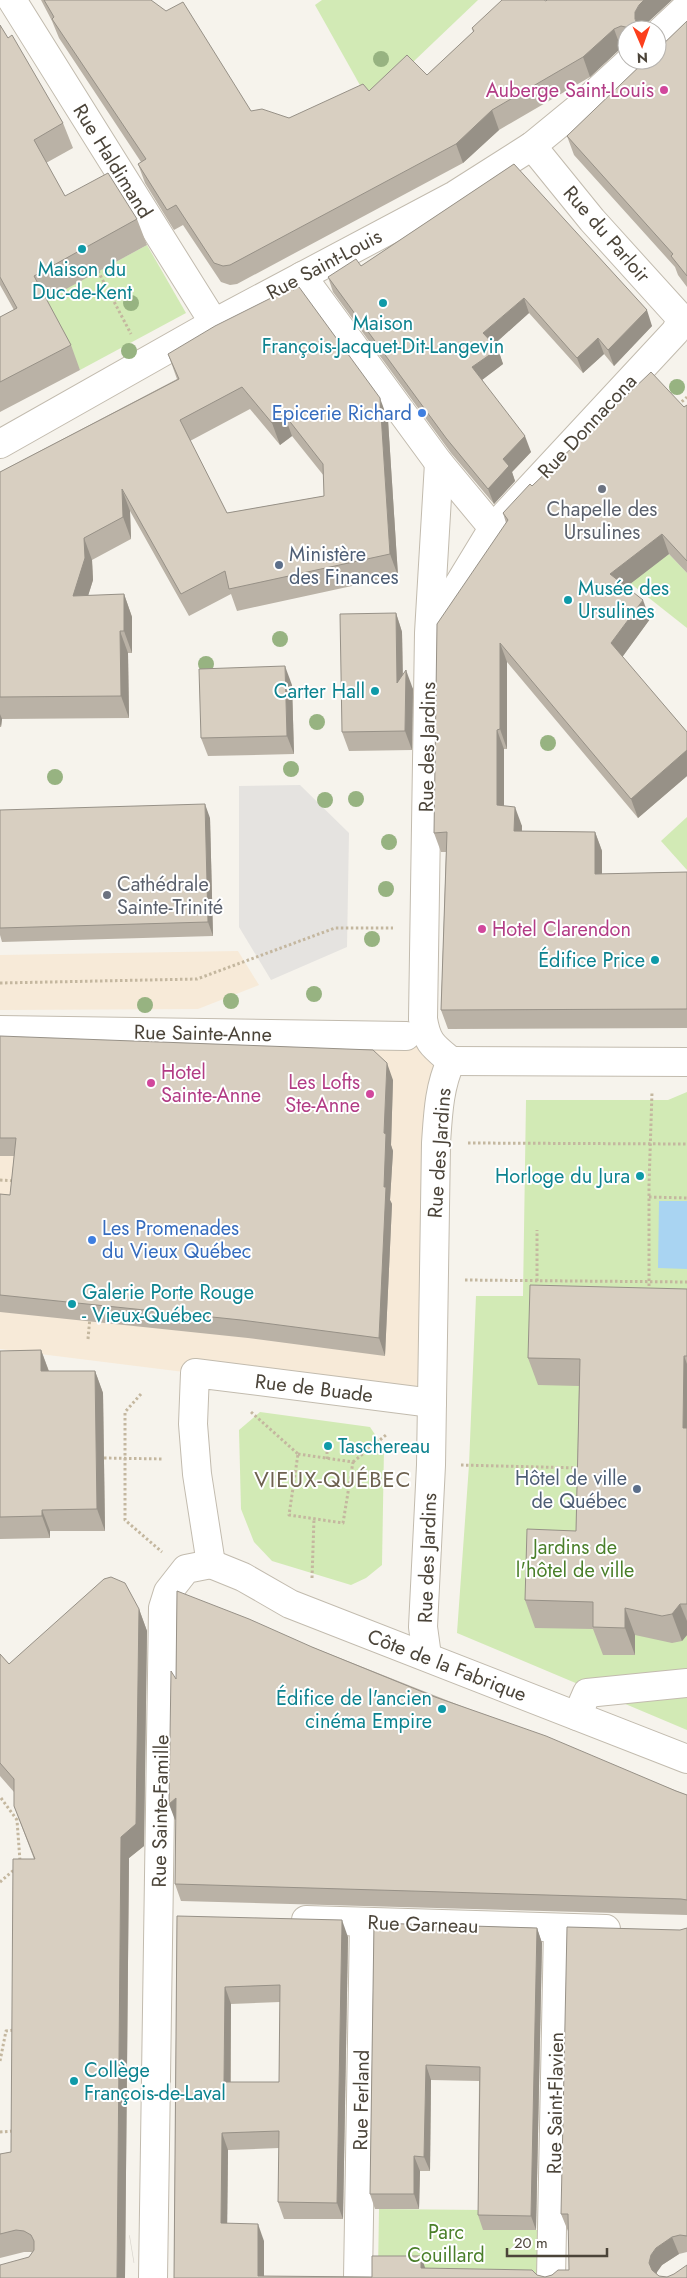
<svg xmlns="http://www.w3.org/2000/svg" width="687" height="2278" font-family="Jost,sans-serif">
  <rect width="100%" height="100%" fill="#f6f3ec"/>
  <g fill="#f7ead8">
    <path d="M238 951 259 985 198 1009 0 1010V955Z"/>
    <path d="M0 1030 426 1036 451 1061 432 1403 0 1349Z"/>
  </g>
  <g fill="#d2eab5">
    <path d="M322 0H478L370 103 315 5Z"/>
    <path d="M147 245 186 313 80 370 43 301Z"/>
    <path d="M669 554 687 573V628L630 583Z"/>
    <path d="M687 817V870L661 841Z"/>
    <path d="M687 1092V1730L457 1633 469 1465 476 1296H523L526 1100H668Z"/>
    <path d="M260 1412 370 1427 384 1448 382 1565 366 1578 351 1585 272 1561 254 1542 241 1509 239 1430Z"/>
    <path d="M379 2209 483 2210V2230H538L537 2278H427L378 2272Z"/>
  </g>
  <path fill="#e5e3e0" d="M300 785 349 833 347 947 271 980 239 927V786Z"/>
  <path fill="#a9d4f2" d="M659 1201H687V1269L658 1268Z"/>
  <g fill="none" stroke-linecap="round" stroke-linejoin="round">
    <path stroke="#d4d0c8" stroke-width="28" stroke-dasharray="28 14" stroke-linecap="butt" d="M90 2256 132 2249"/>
    <defs>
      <g id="minor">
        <path d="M12 0 214 323"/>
        <path d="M657 35 687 7"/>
        <path d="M302 276 439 463 493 528 431 630"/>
        <path d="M0 444 214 323 455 195 532 146 582 105 631 60"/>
        <path d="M439 463 429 633 423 1019C427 1043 433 1046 451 1061"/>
        <path d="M493 528 675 332 680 323 678 315 592 220 532 146"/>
        <path d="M0 1030 406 1036"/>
        <path d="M451 1061 687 1062"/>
        <path d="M211 1564 243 1577 290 1604 687 1759"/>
        <path d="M211 1564 197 1474 193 1424 195 1373 432 1403"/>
        <path d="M427 1656 423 1627 431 1465 436 1143C438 1114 439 1087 451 1061"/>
        <path d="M577 1716 587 1693 687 1683"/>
        <path d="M306 1920 606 1929"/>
        <path d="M153 2278 163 1608 168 1592 186 1569 211 1564"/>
        <path d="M358 2278 364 1922"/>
        <path d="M551 2278 558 1928"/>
      </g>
    </defs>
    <use href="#minor" stroke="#c2bbae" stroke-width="30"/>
    <g stroke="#c4b79f" stroke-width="3" stroke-dasharray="2.5 2.5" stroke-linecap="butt">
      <path d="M98 271 131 334"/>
      <path d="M678 405 687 397"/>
      <path d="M0 983 197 979 335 928H393"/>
      <path d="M468 1143 687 1144"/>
      <path d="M0 1180 16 1181"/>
      <path d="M649 1197 687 1198"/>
      <path d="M465 1280 687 1282"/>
      <path d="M537 1281V1230"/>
      <path d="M649 1291V1185L652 1092"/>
      <path d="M88 1339 90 1317"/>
      <path d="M141 1394 125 1412V1520L162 1552"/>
      <path d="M251 1412 298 1454"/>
      <path d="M298 1454 353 1462 343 1523 289 1515Z"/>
      <path d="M104 1458 164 1459"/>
      <path d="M327 1459V1451"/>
      <path d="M353 1462 386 1435"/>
      <path d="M461 1465 580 1468"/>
      <path d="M312 1578 314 1519"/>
      <path d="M1 1798 17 1820 20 1861"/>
      <path d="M0 1882 15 1869"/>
      <path d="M0 2061 6 2031 15 2030"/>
      <path d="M0 2132 14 2131"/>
    </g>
    <use href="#minor" stroke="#fff" stroke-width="28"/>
  </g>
  <g fill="#97b381">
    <circle cx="381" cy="59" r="8"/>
    <circle cx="131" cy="303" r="8"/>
    <circle cx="129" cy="351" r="8"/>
    <circle cx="677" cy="387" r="8"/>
    <circle cx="280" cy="639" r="8"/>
    <circle cx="206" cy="664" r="8"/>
    <circle cx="317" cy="722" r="8"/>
    <circle cx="548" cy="743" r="8"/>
    <circle cx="291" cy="769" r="8"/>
    <circle cx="55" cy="777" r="8"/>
    <circle cx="356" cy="799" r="8"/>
    <circle cx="325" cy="800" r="8"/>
    <circle cx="389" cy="842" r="8"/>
    <circle cx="386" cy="889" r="8"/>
    <circle cx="372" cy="939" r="8"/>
    <circle cx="314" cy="994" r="8"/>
    <circle cx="231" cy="1001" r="8"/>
    <circle cx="145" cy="1005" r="8"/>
  </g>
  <g fill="#bab2a6" fill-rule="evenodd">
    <path d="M41 0H151L251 111 289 118 369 91 427 75 473 32 472 28 546 1 646 24 643 30H627V45L621 48 590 77 499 130 463 163 237 284 230 285 221 282 183 225 174 230 145 183 138 164 141 162 59 38 52 21Z"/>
    <path d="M687 21V287L678 275 675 267 574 155 567 136Z"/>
    <path d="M0 25 8 38 63 123 73 148 46 163 65 196 137 219 147 245 46 300 71 345 80 370 0 412V317L14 310 0 285Z"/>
    <path d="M514 164 652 326 614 366 604 354 583 373 529 313 494 344 498 349 503 364 482 380 531 452 512 472 515 481 494 504 451 453 333 292 328 277 361 266Z"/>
    <path d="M168 354 388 420 398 576 237 611 231 594 189 616 130 511 131 539 92 560 93 580 88 596 124 594 132 617V653H128L129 718 2 719 1 727H0V472L177 379ZM250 409 280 445 292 436 324 476V496L227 513 190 441Z"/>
    <path d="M687 405V573L669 554 626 587 650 619 622 657 687 732V776L638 818 507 662V749H504V806L522 826V831L595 832 602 851V874L687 872V1028L448 1029 441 1010 446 852H441L434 833 506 523 503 513 532 486 684 407Z"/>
    <path d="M396 613 402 632 403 674 413 689 412 750 349 751 342 732Z"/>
    <path d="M292 685 294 754 208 756 201 738Z"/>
    <path d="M210 818 213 936 2 942 0 935V928Z"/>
    <path d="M0 1036 393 1080 391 1145 393 1151 390 1200 392 1204 385 1356 248 1338 0 1312V1194L10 1195 14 1156H0Z"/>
    <path d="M687 1289V1635L682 1641 672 1643 635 1635V1655H603L593 1629 535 1628 525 1600 576 1531 579 1386 538 1385 528 1358Z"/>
    <path d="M41 1350 49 1371H95L103 1393 105 1531H50V1538L0 1539V1351Z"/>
    <path d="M139 1609 147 1631 144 1846 129 1858 125 2278H0L29 2257 32 2252H24L0 2258V2154L11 2152 34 1859 14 1806V1792L0 1776V1654L9 1664Z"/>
    <path d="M312 1647 687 1795V1915L181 1901 175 1884 176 1820 169 1804 176 1679Z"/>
    <path d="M177 1916 348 1937 343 2219H284L278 2202 279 2148 228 2150 227 2224 264 2241V2276L372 2277 426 2268 537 2275 545 2277 569 2270V2231H568L561 2214 680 1930 687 1928V2252L679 2254 662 2265 657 2272 656 2274 659 2276 667 2277 687 2278H174ZM280 2002 279 2082H231V2004Z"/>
    <path d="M374 1923 537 1928 542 1943 536 2230H483L478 2215 479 2081 431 2080 430 2171H420L419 2209H375L370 2194Z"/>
  </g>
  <g fill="#979187">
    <path d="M644 0H672L646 24 643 30H640L635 19V12L639 5Z"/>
    <path d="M614 29 621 48 590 77 583 57Z"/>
    <path d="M492 110 499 130 463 163 456 144Z"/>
    <path d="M524 298 529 313 489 349 483 333Z"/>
    <path d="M647 310 652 326 614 366 608 350Z"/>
    <path d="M598 338 604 354 583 373 577 358Z"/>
    <path d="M498 349 503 364 478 383 472 367Z"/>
    <path d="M380 398 388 420 398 576 390 554Z"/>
    <path d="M284 414 292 436 280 445 272 423Z"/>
    <path d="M525 436 531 452 512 472 515 481 494 504 488 489 503 459Z"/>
    <path d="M122 489 130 511 131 539 123 517Z"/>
    <path d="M662 534 669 554 617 594 610 574Z"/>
    <path d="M84 538 92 560 93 580 81 618 73 596Z"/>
    <path d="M124 594 132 617V653L124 631Z"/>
    <path d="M643 600 650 619 618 663 611 643Z"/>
    <path d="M396 613 402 632 403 701 397 683Z"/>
    <path d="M120 631 128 653 129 718 121 696Z"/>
    <path d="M500 643 507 662V749L500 729Z"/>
    <path d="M285 666 292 685 294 754 287 736Z"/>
    <path d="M406 670 413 689 412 750 405 731Z"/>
    <path d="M0 714 2 719 1 727 0 724Z"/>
    <path d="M497 730 504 749V825L497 805Z"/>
    <path d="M687 750V776L638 818 631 799Z"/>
    <path d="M205 804 210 818 213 936 208 922Z"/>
    <path d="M515 807 522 826 521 850 514 831Z"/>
    <path d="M595 832 602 851V893L595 874Z"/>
    <path d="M387 1063 393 1080 391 1145 393 1151 390 1200 392 1204 385 1356 379 1338 384 1187V1133Z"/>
    <path d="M41 1350 49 1372 41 1371Z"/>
    <path d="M684 1356 687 1364V1439L683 1428Z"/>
    <path d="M95 1371 103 1393 105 1531 97 1509Z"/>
    <path d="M42 1510 50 1531V1538L42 1516Z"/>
    <path d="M680 1604 687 1621V1635L682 1641 672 1614Z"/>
    <path d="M625 1608 635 1635V1655L625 1628Z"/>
    <path d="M139 1609 147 1631 144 1846 129 1858 125 2278H117L121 1837Z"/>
    <path d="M176 1798 182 1815 175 1820 169 1804Z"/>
    <path d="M342 1920 348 1937 343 2219 337 2203Z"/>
    <path d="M537 1928 542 1943 536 2230 531 2216Z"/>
    <path d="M225 1987 231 2004 230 2099 224 2082Z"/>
    <path d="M426 2065 431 2080 430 2171 424 2157Z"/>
    <path d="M222 2133 228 2150 227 2240 221 2223Z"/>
    <path d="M414 2156 420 2171 419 2209 414 2194Z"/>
    <path d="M258 2224 264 2241V2278L258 2276Z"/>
    <path d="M672 2237 679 2254 662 2265 657 2272 656 2278H655L649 2263 651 2255 656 2248Z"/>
    <path d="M421 2256 427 2273 421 2268Z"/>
  </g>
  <g fill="#d8cfc1" stroke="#979187" fill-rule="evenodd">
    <path d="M44 0H151L166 11 183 2 251 111 262 109 289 118 363 84 369 91 407 55 427 75 474 31 472 28 502 0H544L546 1 547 0H644L639 5 635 12V19L638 26 634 29 621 26 614 29 583 57 492 110 456 144 230 265 223 266 214 263 176 205 167 210 138 164 146 159 52 19 54 17Z"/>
    <path d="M687 21V276L671 256 673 254 567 136 646 60H657V50Z"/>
    <path d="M0 25 8 38 12 35 63 123 34 140 65 196 108 173 137 219 34 276 71 345 0 382V317L17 308 0 277Z"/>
    <path d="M514 164 647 310 608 350 598 338 577 358 524 298 483 333 498 349 472 367 525 436 503 459 509 466 488 489 446 438 328 277 356 259 361 266Z"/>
    <path d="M299 287 380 398 390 554 229 589 225 571 181 594 122 489 123 517 84 538 85 558 73 596 124 594V631H120L121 696 0 697V472L179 379 168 354 215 326 291 288 293 290ZM242 387 272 423 284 414 323 464 324 496 227 513 180 420Z"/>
    <path d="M651 372 684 407 687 405V561L662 534 610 574 643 600 611 643 687 732V750L631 799 500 643V729L497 730V805L515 807 514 831 595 832V874L687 872V1009L441 1010 447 832 434 833 437 624 508 520 503 513 530 484 532 486Z"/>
    <path d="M396 613 397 683 406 670 405 731 342 732 340 614Z"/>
    <path d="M285 666 287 736 201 738 199 669Z"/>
    <path d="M205 804 208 922 0 928V810Z"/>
    <path d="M0 1036 373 1050 387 1063 384 1133 386 1134 384 1187H386L379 1338 241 1320 0 1295V1194L10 1195 16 1138H0Z"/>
    <path d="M530 1285 687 1289V1356H684L683 1428H687V1604H680L672 1614 662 1616 625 1608V1628L593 1627V1602L525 1600 527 1529 576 1531 580 1359 528 1358Z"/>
    <path d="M41 1350V1371H95L97 1509 42 1510V1516L0 1517V1351Z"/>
    <path d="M111 1577 125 1583 139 1609 136 1824 121 1837 117 2278H0V2265L29 2257 34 2250V2241L31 2235 24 2231 16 2230 0 2234V2154L11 2152 13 1859H35L14 1806V1779L0 1763V1654L9 1664 104 1579Z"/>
    <path d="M177 1591 249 1619 312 1647 435 1697 546 1736 676 1791 687 1795V1900L681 1899 175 1884 176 1798 169 1804 171 1671 176 1679Z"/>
    <path d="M177 1916 342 1920 337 2203 278 2202 279 2131 222 2133 221 2223 258 2224V2276L372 2277V2256H421V2268L532 2270 537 2275 545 2277 552 2275 558 2270H569L568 2214H561L567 1927 680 1930 687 1928V2236L680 2235 672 2237 656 2248 651 2255 649 2263 652 2270 659 2276 667 2277 674 2274 687 2265V2278H174ZM280 1985 279 2082H224L225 1987Z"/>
    <path d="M374 1923 537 1928 531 2216 478 2215 480 2067 426 2065 424 2157 414 2156V2194H370Z"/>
  </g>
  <g fill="#d1479c" stroke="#fff" stroke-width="2">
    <circle cx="664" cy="90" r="5"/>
    <circle cx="482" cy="929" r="5"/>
    <circle cx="151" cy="1083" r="5"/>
    <circle cx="370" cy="1094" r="5"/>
  </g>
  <g fill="#0f9aa8" stroke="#fff" stroke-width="2">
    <circle cx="82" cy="249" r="5"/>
    <circle cx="383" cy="303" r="5"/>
    <circle cx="568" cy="600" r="5"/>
    <circle cx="375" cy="691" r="5"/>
    <circle cx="655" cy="960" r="5"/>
    <circle cx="640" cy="1176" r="5"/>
    <circle cx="72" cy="1304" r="5"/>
    <circle cx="328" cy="1446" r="5"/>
    <circle cx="442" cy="1709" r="5"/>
    <circle cx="74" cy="2081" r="5"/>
  </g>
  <g fill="#3f7fe0" stroke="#fff" stroke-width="2">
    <circle cx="422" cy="413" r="5"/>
    <circle cx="92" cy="1240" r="5"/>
  </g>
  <g fill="#6b7280" stroke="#fff" stroke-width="2">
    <circle cx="602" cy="489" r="5"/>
    <circle cx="107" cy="895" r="5"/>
  </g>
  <g fill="#5c6f8a" stroke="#fff" stroke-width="2">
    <circle cx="279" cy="565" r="5"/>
    <circle cx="637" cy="1489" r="5"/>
  </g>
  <g text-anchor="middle" stroke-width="4" stroke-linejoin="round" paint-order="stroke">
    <g font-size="20" fill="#b23c85" stroke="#fff" text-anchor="end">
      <text x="654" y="97">Auberge Saint-Louis</text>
      <text x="492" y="936" text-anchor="start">Hotel Clarendon</text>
      <text x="161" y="1079" text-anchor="start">Hotel<tspan x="161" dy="23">Sainte-Anne</tspan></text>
      <text x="360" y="1089">Les Lofts<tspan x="360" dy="23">Ste-Anne</tspan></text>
    </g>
    <g font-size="20" fill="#4b4439" stroke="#fff">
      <text transform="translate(113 161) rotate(58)" y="7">Rue Haldimand</text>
      <text transform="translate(607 234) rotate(49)" y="7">Rue du Parloir</text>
      <text transform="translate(324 264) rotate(-28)" y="7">Rue Saint-Louis</text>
      <text transform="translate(587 426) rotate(-47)" y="7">Rue Donnacona</text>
      <text transform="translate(427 747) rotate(-89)" y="7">Rue des Jardins</text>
      <text transform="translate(203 1033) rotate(1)" y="7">Rue Sainte-Anne</text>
      <text transform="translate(439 1153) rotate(-86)" y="7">Rue des Jardins</text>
      <text transform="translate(314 1388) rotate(7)" y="7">Rue de Buade</text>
      <text transform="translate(427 1558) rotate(-88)" y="7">Rue des Jardins</text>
      <text transform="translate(447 1665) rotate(21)" y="7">Côte de la Fabrique</text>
      <text transform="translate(160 1811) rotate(-89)" y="7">Rue Sainte-Famille</text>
      <text transform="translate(423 1924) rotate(2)" y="7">Rue Garneau</text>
      <text transform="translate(361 2100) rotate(-89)" y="7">Rue Ferland</text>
      <text transform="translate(555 2103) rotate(-89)" y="7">Rue Saint-Flavien</text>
    </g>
    <g font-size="20" fill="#0d838f" stroke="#fff" text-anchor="start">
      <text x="82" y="276" text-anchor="middle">Maison du<tspan x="82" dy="23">Duc-de-Kent</tspan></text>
      <text x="383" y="330" text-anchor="middle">Maison<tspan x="383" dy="23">François-Jacquet-Dit-Langevin</tspan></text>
      <text x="578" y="595">Musée des<tspan x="578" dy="23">Ursulines</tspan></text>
      <text x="365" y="698" text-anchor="end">Carter Hall</text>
      <text x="645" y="967" text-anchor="end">Édifice Price</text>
      <text x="630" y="1183" text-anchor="end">Horloge du Jura</text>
      <text x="82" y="1299">Galerie Porte Rouge<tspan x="82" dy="23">- Vieux-Québec</tspan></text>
      <text x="338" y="1453">Taschereau</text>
      <text x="432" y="1705" text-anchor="end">Édifice de l'ancien<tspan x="432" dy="23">cinéma Empire</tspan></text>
      <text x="84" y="2077">Collège<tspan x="84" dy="23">François-de-Laval</tspan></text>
    </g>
    <g font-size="20" fill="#366cbe" stroke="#fff" text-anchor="end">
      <text x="412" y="420">Epicerie Richard</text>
      <text x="102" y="1235" text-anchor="start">Les Promenades<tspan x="102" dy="23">du Vieux Québec</tspan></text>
    </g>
    <g font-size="20" fill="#5b616d" stroke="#fff">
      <text x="602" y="516">Chapelle des<tspan x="602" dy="23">Ursulines</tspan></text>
      <text x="117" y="891" text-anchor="start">Cathédrale<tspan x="117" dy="23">Sainte-Trinité</tspan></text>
    </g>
    <g font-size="20" fill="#4e5e75" stroke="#fff" text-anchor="start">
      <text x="289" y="561">Ministère<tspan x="289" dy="23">des Finances</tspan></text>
      <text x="627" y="1485" text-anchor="end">Hôtel de ville<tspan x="627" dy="23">de Québec</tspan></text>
    </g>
    <g font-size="20" fill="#4a7f2a" stroke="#fff">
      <text x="575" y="1554">Jardins de<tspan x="575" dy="23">l'hôtel de ville</tspan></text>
      <text x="446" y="2239">Parc<tspan x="446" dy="23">Couillard</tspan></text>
    </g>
    <g font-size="22" letter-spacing="1" fill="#6e6250" stroke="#fff">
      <text x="333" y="1487">VIEUX-QUÉBEC</text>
    </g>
  </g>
  <g transform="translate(642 45) rotate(178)"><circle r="24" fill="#ffffff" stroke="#b7b4b0"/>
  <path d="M0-4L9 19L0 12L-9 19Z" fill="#fc3f1d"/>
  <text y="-8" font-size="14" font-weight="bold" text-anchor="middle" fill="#4b4439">N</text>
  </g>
  <path d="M507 2248v8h100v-8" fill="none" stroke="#4b4439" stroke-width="2.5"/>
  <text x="514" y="2248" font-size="15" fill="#4b4439" stroke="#ffffff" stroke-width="4" paint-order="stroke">20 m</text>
</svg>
